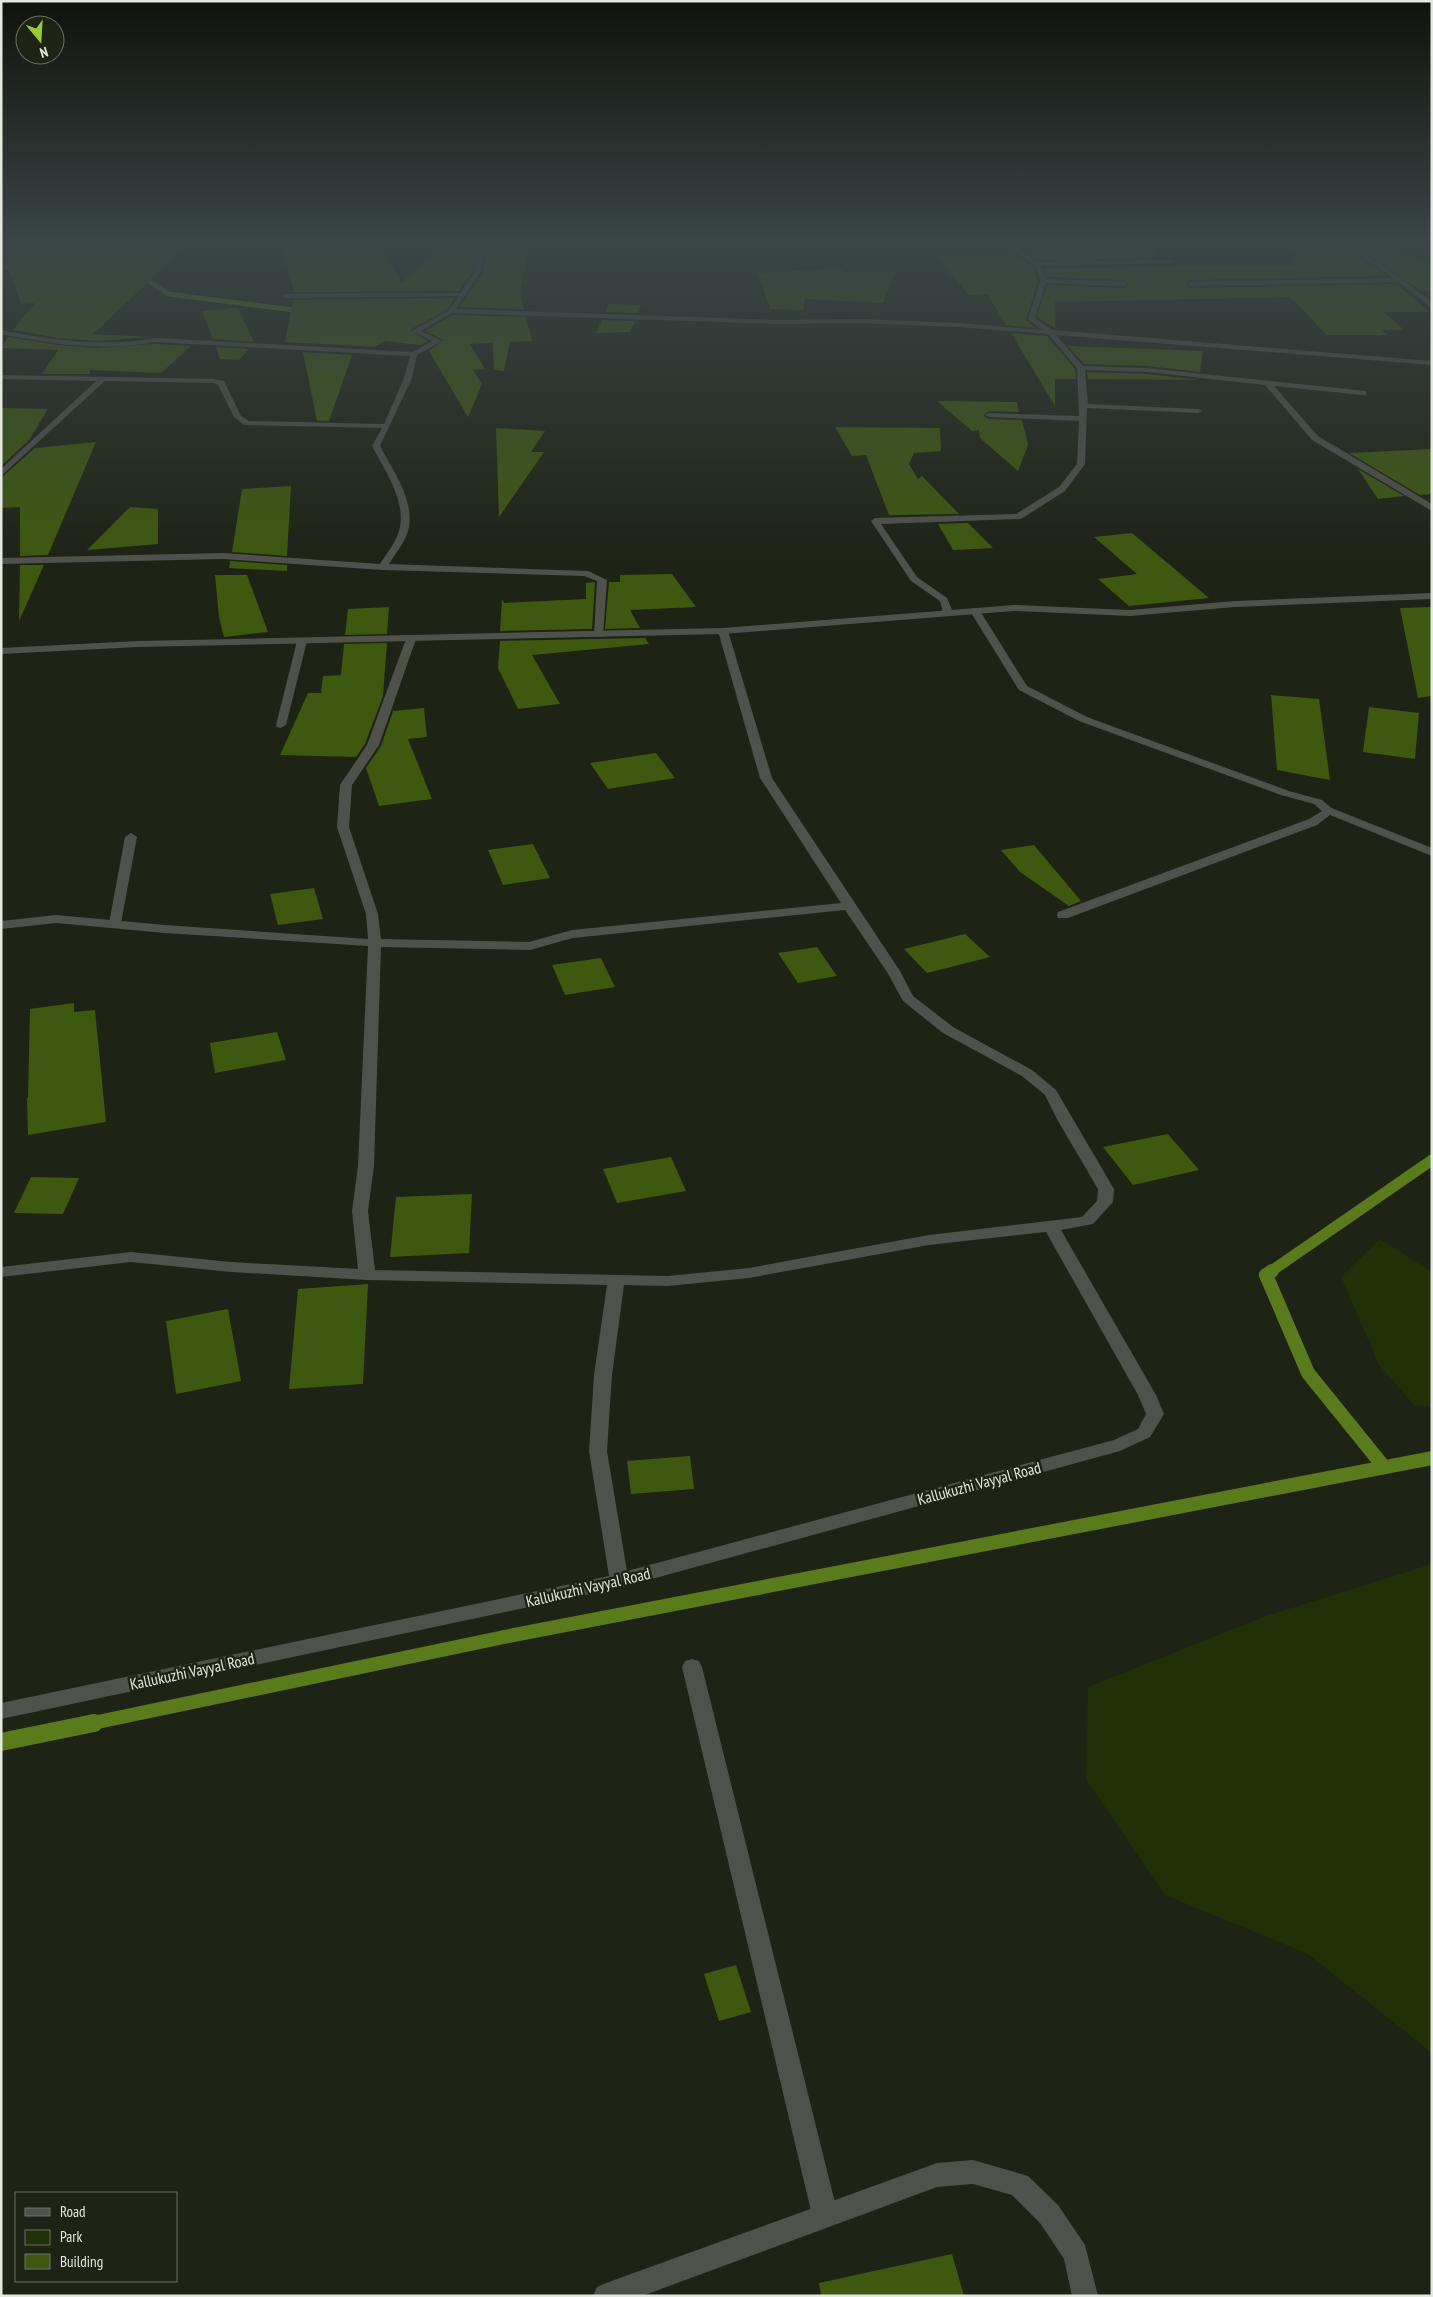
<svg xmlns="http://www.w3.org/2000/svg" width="1433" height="2297" viewBox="0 0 1433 2297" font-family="'PT Sans Narrow',sans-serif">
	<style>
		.green { fill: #223008 }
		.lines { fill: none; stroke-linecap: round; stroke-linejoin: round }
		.stream-far3 { stroke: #5a7b1c; stroke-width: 5 }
		.stream-far2 { stroke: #5a7b1c; stroke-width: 11 }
		.stream-far1 { stroke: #5a7b1c; stroke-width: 14 }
		.stream { stroke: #5a7b1c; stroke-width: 18 }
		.building { fill: #3f580f }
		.service { fill: #4f524b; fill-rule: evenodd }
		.minor { fill: #4f524b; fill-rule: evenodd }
		.tertiary { fill: #4f524b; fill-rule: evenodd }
		.labels { text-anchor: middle; stroke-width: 5; stroke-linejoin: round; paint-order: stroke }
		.near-street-label { font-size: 16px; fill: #e4e9df; stroke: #1d2315 }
	</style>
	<rect width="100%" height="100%" fill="#1d2315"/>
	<!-- green -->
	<path class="green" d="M 1380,1239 L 1432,1272 L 1432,1406 L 1415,1406 L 1379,1365 L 1341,1277 Z
		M 1432,1564 L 1432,2053 L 1308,1954 L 1165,1895 L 1086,1779 L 1088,1687 L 1266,1616 Z"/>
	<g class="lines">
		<!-- stream-far3 -->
		<path class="stream-far3" d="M 1,267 L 22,267
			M 135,277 L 146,279 L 168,294 L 294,310"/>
		<!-- stream-far2 -->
		<path class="stream-far2" d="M 1270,1272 L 1432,1160"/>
		<!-- stream-far1 -->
		<path class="stream-far1" d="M 1272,1271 L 1266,1275 L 1308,1373 L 1384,1467
			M 88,1724 L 504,1637 L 1432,1458"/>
		<!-- stream -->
		<path class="stream" d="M 1,1742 L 94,1723"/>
	</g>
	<!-- building -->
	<path class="building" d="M 115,241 L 192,241 L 93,334 L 150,337 L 98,341 L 59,338 L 13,330 L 35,303 L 21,304 L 3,252 L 115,244 Z
		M 495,241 L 531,241 L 520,292 L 524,309 L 459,307 L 482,274 L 484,262 L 490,247 L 493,248 Z
		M 1022,241 L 1155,241 L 1156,258 L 1038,260 L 1025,251 L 1037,251 Z
		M 1280,241 L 1336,241 L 1387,276 L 1190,280 L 1185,285 L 1190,288 L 1397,284 L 1429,312 L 1384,312 L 1404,330 L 1382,330 L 1387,335 L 1327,335 L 1290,297 L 1055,302 L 1055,328 L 1037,317 L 1047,285 L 1124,288 L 1129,285 L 1124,280 L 1047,277 L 1043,268 L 1299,265 L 1289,258 L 1299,258 Z
		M 1349,241 L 1380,241 L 1432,266 L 1432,290 L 1421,291 Z
		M 438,247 L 480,247 L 472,272 L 459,291 L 294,292 L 282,249 L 347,248 L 349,251 L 383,249 L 402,283 Z
		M 1012,252 L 1034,268 L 1038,281 L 1026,320 L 1036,328 L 1006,325 L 988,295 L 969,295 L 934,255 Z
		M 837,268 L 845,272 L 895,272 L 883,303 L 805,299 L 803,310 L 770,309 L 758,273 Z
		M 455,298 L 448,309 L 410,330 L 428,341 L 421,345 L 384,341 L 375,347 L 285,342 L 293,300 Z
		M 609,304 L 641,305 L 638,313 L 605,312 Z
		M 238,308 L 254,342 L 213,339 L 202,311 Z
		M 452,315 L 526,317 L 532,341 L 510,342 L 504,371 L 494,370 L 493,343 L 470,344 L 485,369 L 473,370 L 482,384 L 468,417 L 429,351 L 444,340 L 425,331 Z
		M 602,320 L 635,321 L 630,332 L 596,333 Z
		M 1011,333 L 1047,336 L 1075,369 L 1076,379 L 1055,379 L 1055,406 Z
		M 8,337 L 58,345 L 97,348 L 155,344 L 191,346 L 161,373 L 90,370 L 90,374 L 42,374 L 58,350 L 1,348 Z
		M 1068,346 L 1203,351 L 1200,372 L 1147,366 L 1084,364 Z
		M 216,347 L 249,349 L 239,360 L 220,359 Z
		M 303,352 L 352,355 L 329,421 L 317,421 Z
		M 1087,372 L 1147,374 L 1199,380 L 1088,379 Z
		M 937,401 L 1017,402 L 1019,412 L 989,411 L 983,416 L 989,419 L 1022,420 L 1028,445 L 1018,471 L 980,438 L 979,430 L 972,431 Z
		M 1,408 L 48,409 L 29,440 L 1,466 Z
		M 835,427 L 940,428 L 941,451 L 914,453 L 909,464 L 918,479 L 922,476 L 959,514 L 889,515 L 866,455 L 852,456 Z
		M 496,428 L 545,431 L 531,452 L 544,452 L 499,517 Z
		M 96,442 L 48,555 L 20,556 L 20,507 L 1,508 L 1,478 L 35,448 Z
		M 1432,449 L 1432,494 L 1420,495 L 1349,453 Z
		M 1358,469 L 1404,496 L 1378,499 Z
		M 291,486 L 287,556 L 232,552 L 242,489 Z
		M 130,507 L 158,509 L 158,544 L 87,550 Z
		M 968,523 L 993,548 L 953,550 L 938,524 Z
		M 1132,533 L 1209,598 L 1129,606 L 1098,579 L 1137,574 L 1094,537 Z
		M 230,561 L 287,565 L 287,571 L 229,568 Z
		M 20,565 L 44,565 L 19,621 Z
		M 672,574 L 696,607 L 630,610 L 640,628 L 605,629 L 609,582 L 620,582 L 620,575 Z
		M 215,575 L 247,575 L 268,632 L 224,637 L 219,617 Z
		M 595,582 L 592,629 L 500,631 L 502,599 L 504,603 L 586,599 L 586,583 Z
		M 389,607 L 387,634 L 345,635 L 348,609 Z
		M 1432,607 L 1432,696 L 1418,698 L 1400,608 Z
		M 645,638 L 649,644 L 532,655 L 560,704 L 518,709 L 498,668 L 500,641 Z
		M 387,643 L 383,696 L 365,744 L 356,757 L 280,755 L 308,693 L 321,693 L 323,676 L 341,675 L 344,644 Z
		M 1271,695 L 1319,699 L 1330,780 L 1277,770 Z
		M 1369,707 L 1419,713 L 1415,759 L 1363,752 Z
		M 424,708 L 427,737 L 408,739 L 432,799 L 379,806 L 366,768 L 381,746 L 393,711 Z
		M 656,753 L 675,778 L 608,789 L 590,763 Z
		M 533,844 L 550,878 L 503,885 L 488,850 Z
		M 1034,845 L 1081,901 L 1069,906 L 1020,872 L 1001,850 Z
		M 314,888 L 323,919 L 278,925 L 270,894 Z
		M 965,934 L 990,957 L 927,973 L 904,949 Z
		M 817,947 L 837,976 L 798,983 L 778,953 Z
		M 601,958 L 615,987 L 565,995 L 552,965 Z
		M 74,1003 L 74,1012 L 95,1010 L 106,1122 L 28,1135 L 27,1098 L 28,1098 L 30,1009 Z
		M 277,1032 L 286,1060 L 215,1073 L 210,1043 Z
		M 1168,1134 L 1199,1170 L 1133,1185 L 1103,1147 Z
		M 671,1157 L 686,1191 L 617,1203 L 603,1169 Z
		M 31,1177 L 79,1178 L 63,1214 L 14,1213 Z
		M 472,1194 L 469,1253 L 390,1257 L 396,1197 Z
		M 368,1284 L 363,1384 L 289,1389 L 298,1289 Z
		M 228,1309 L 241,1381 L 176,1394 L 166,1321 Z
		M 690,1456 L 694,1489 L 631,1494 L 627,1461 Z
		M 736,1965 L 751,2012 L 719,2021 L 704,1974 Z
		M 952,2254 L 964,2296 L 821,2296 L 819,2283 Z"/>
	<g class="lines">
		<!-- service -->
		<path class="service" d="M 1172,260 L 1174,263 L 1037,266 L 1034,264 L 1037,262 Z
			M 462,293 L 465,295 L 464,296 L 285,298 L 282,296 L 285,294 Z
			M 1329,807 L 1432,848 L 1432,856 L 1325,813 L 1323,811 Z
			M 131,833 L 137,837 L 121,923 L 115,927 L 109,923 L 125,837 Z
			M 692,1659 L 699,1661 L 702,1667 L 838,2215 L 834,2224 L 825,2228 L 816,2224 L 812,2215 L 682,1667 L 685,1661 Z"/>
		<!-- minor -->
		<path class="minor" d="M 240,241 L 264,243 L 491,241 L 482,261 L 480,273 L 456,309 L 780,320 L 859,319 L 959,323 L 1042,330 L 1028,319 L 1040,281 L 1036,267 L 1000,241 L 1007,241 L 1039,263 L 1046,279 L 1124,282 L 1127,284 L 1124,286 L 1046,283 L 1035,318 L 1052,330 L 1432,361 L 1432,365 L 1056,335 L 1083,366 L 1147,368 L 1366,391 L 1366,395 L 1363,395 L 1274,386 L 1318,436 L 1432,504 L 1432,511 L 1312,440 L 1265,385 L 1147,372 L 1085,370 L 1088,404 L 1198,409 L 1202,411 L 1198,413 L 1087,408 L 1085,464 L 1065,491 L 1021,519 L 881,524 L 917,577 L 947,598 L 953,612 L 948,615 L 943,612 L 940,601 L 911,581 L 871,521 L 875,518 L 1016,514 L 1059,487 L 1077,464 L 1079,421 L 989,417 L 985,415 L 989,413 L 1079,416 L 1077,368 L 1048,334 L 959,327 L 859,323 L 780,324 L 452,313 L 421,331 L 442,341 L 417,355 L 412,378 L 380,446 C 393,471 418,504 407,534 C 403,545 395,554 389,564 L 588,571 L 607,580 L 603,636 L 599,637 L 594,634 L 597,581 L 584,576 L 383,570 L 223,559 L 1,564 L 1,558 L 223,553 L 380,564 C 386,554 394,545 398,534 C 409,504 385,471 372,446 L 382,428 L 244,425 L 234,417 L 218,385 L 214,383 L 105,381 L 1,476 L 1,469 L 96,381 L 1,379 L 1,375 L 214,379 L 224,381 L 241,416 L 249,421 L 384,424 L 404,378 L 410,356 L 155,342 C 105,352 51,344 1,334 L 1,330 C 51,340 105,348 155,338 L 413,352 L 432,341 L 412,331 L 449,310 L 474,273 L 476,261 L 483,245 L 264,247 Z
			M 1338,241 L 1345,241 L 1402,279 L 1432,302 L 1432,308 L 1398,282 L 1190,286 L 1187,284 L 1190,282 L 1393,278 Z
			M 975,608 L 980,611 L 1027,686 L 1087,717 L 1289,791 L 1322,800 L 1335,811 L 1317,825 L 1068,918 L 1058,918 L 1057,915 L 1058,912 L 1309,819 L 1322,811 L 1314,804 L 1281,795 L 1079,721 L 1019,690 L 970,611 Z
			M 723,628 L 728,631 L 772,778 L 900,971 L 913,996 L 953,1027 L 1032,1070 L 1056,1090 L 1114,1189 L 1113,1202 L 1093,1224 L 1061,1230 L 1156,1395 L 1164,1414 L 1150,1437 L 1120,1451 L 619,1588 L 1,1719 L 1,1703 L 609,1576 L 589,1451 L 594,1375 L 607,1285 L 367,1280 L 231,1272 L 131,1262 L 1,1277 L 1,1267 L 131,1252 L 231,1262 L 358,1269 L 352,1211 L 358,1166 L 368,946 L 165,933 L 56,923 L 1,929 L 1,921 L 56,915 L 165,925 L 368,939 L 366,914 L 337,827 L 340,785 L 367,745 L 406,639 L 411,636 L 416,639 L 379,745 L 352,785 L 349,827 L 378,914 L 381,939 L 529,942 L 572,930 L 841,903 L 760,778 L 718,631 ZM 845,910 L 887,972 L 903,1001 L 943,1033 L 1022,1076 L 1045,1095 L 1058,1121 L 1098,1189 L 1097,1201 L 1082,1217 L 929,1235 L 749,1268 L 668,1276 L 375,1270 L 368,1211 L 374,1166 L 381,947 L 530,950 L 573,938 ZM 1046,1232 L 1138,1395 L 1146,1414 L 1138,1429 L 1114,1440 L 627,1571 L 607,1451 L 612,1375 L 624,1285 L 668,1286 L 749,1278 L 929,1245 Z
			M 302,638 L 307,641 L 286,725 L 281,728 L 277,727 L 276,725 L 297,641 Z
			M 973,2160 L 1028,2176 L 1058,2205 L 1085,2245 L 1098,2296 L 1072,2296 L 1064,2259 L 1040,2223 L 1012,2195 L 973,2184 L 937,2187 L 642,2296 L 593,2296 L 597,2287 L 606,2283 L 937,2163 Z"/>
		<!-- tertiary -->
		<path class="tertiary" d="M 1432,593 L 1432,599 L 1235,607 L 1130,616 L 1014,611 L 723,634 L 138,647 L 1,654 L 1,648 L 138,641 L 723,628 L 1014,605 L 1130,610 L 1235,601 Z"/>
	</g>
	<!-- sky -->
	<linearGradient id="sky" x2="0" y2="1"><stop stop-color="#10130c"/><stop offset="0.43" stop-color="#3a4546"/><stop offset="1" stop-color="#3a4546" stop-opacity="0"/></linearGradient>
	<rect width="1433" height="563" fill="url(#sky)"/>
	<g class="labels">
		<!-- near-street labels -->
		<g class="near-street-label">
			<text transform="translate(979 1483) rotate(-15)" y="6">Kallukuzhi Vayyal Road</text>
			<text transform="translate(588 1587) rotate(-13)" y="6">Kallukuzhi Vayyal Road</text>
			<text transform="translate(192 1671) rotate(-12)" y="6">Kallukuzhi Vayyal Road</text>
		</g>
	</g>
	<!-- border -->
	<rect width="1433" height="2297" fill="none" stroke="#e4e9df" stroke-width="5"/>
	<!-- legend -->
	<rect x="15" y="2192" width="162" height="90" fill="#1d2315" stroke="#6d7266"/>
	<rect x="25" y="2208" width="25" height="8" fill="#4f524b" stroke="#6d7266"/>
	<text x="60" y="2217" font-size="15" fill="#e4e9df">Road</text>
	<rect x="25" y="2230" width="25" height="15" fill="#223008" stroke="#6d7266"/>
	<text x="60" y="2242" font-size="15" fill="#e4e9df">Park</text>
	<rect x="25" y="2254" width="25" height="15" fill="#3f580f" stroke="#6d7266"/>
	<text x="60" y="2267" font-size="15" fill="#e4e9df">Building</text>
	<!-- north arrow -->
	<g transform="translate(40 40) rotate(162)"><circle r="24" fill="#1d2315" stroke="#6d7266"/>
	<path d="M0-4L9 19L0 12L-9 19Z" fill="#98cb37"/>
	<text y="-8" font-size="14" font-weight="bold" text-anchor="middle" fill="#e4e9df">N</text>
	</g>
</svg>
